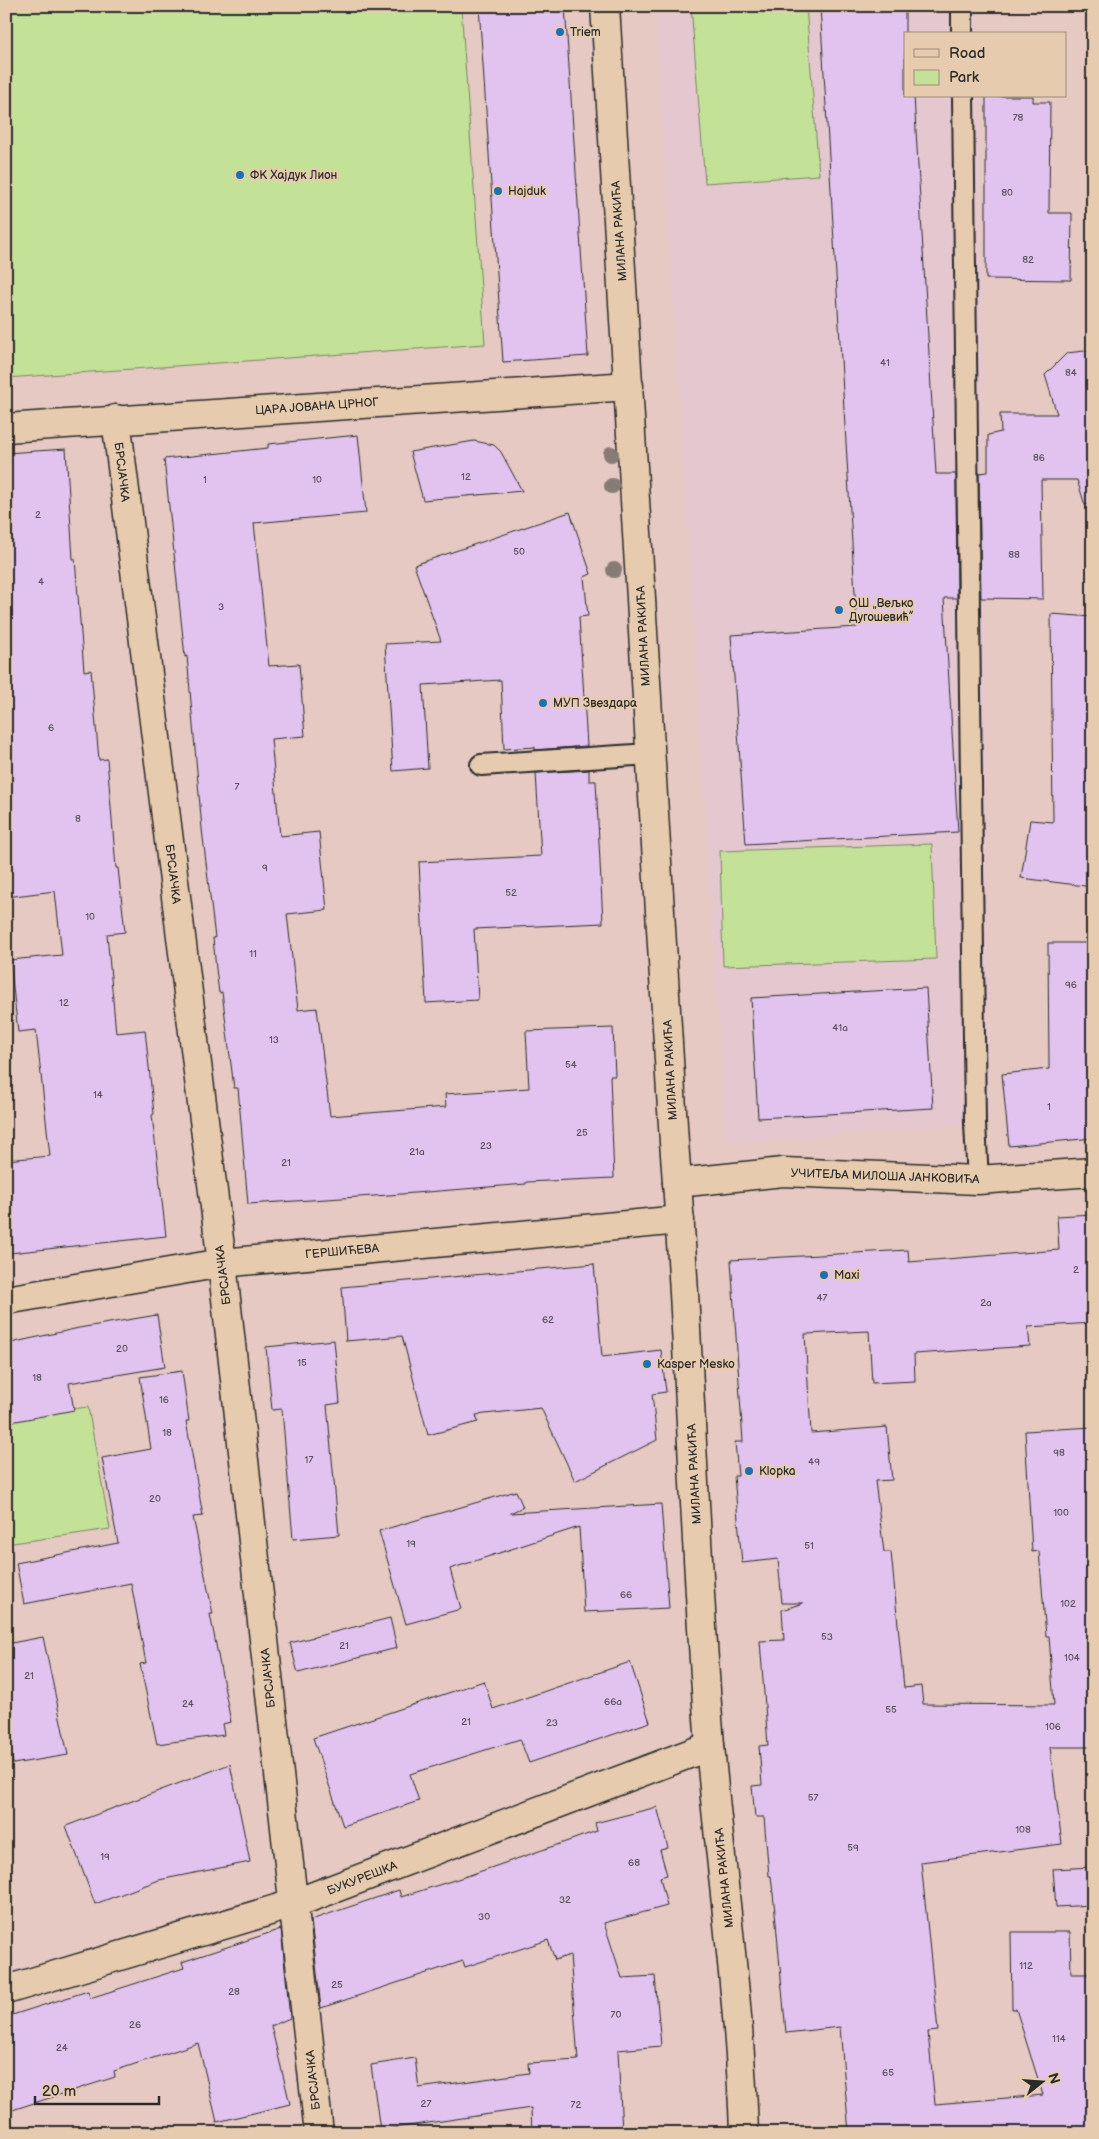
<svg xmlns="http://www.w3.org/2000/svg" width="1099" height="2139" viewBox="0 0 1099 2139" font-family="'Balsamiq Sans',sans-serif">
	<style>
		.built { fill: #e5c7d0 }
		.green { fill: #c4e198; stroke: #788662 }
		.building { fill: #e2c3f0; stroke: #2b2b2b }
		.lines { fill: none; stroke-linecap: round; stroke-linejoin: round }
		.lane-casing { stroke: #2b2b2b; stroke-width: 24 }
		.street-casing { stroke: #2b2b2b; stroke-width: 31 }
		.secondary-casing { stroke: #2b2b2b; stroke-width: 31 }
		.lane { stroke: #e7cbae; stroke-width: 20 }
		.street { stroke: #e7cbae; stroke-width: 28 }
		.secondary { stroke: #e7cbae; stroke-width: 28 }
		.tree { fill: #877c75 }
		.poi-dot { fill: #1f6fb2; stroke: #e7cbae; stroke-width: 2 }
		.labels { text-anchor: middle; stroke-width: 4; stroke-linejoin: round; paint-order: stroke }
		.number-label { font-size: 10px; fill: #59515c }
		.poi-label { font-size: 12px; fill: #2b2b2b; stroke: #e7cbae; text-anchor: start }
		.street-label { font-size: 12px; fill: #2b2b2b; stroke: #e7cbae }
	</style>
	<rect width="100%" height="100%" fill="#e6c9c2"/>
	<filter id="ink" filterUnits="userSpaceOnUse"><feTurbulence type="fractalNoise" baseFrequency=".02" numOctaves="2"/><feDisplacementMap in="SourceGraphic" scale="10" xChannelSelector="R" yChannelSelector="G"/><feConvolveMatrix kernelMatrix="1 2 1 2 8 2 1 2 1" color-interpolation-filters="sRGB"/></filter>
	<g filter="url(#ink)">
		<!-- built -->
		<path class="built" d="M 655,6 L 979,6 L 979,34 L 905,34 L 905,96 L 980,96 L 990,1123 L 726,1143 Z"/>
		<!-- green -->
		<path class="green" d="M 6,6 L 461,6 L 485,344 L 6,378 Z
			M 691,6 L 806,6 L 819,175 L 705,183 Z
			M 932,844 L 936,959 L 723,966 L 720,851 Z
			M 88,1407 L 110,1529 L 6,1544 L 6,1417 Z"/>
		<!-- building -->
		<path class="building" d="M 479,6 L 565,6 L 588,356 L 503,362 Z
			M 820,6 L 905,6 L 905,96 L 914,96 L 936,474 L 956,474 L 957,598 L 944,598 L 958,832 L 746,844 L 731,635 L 857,627 Z
			M 986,96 L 1033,96 L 1033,102 L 1050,102 L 1049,213 L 1072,213 L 1071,280 L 986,279 Z
			M 1093,350 L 1093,503 L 1085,505 L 1077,480 L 1041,480 L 1043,599 L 981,598 L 979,473 L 988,472 L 988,435 L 1001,432 L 1000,414 L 1057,414 L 1045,375 L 1067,353 Z
			M 358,435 L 366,513 L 254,523 L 269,666 L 299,664 L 305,736 L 271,739 L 280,836 L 319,832 L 327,910 L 287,914 L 298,1010 L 317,1008 L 330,1116 L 446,1107 L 445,1094 L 529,1088 L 526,1031 L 613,1028 L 615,1076 L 610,1076 L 614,1178 L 526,1182 L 526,1184 L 389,1195 L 248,1204 L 238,1088 L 234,1088 L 222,992 L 219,993 L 216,969 L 213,938 L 215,938 L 202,829 L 187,656 L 185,657 L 164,459 L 268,448 L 268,444 Z
			M 474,441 L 494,445 L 501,452 L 522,491 L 423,500 L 410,452 Z
			M 66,449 L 73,559 L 75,559 L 84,671 L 91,670 L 99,760 L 107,759 L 116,868 L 118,868 L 125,932 L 107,934 L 116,1033 L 145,1030 L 154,1114 L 152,1115 L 166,1236 L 10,1253 L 6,1225 L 6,1160 L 50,1156 L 36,1030 L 18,1032 L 10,960 L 62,955 L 55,891 L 6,897 L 6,453 Z
			M 570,512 L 591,574 L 584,577 L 588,616 L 579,617 L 587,746 L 535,750 L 535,747 L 504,749 L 501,680 L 423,685 L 428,768 L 393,771 L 385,644 L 441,641 L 414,565 Z
			M 1051,614 L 1093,617 L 1093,887 L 1021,878 L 1030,820 L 1053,822 Z
			M 589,770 L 589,781 L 596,781 L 603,923 L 474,929 L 478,1000 L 426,1003 L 419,862 L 541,856 L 536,773 Z
			M 1048,943 L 1093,943 L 1093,1138 L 1009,1146 L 1002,1074 L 1049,1069 Z
			M 926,988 L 933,1108 L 758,1118 L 751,998 Z
			M 1093,1214 L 1093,1323 L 1028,1327 L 1030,1346 L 914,1354 L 915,1381 L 872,1383 L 869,1331 L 805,1334 L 811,1433 L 887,1427 L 892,1480 L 875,1481 L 884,1552 L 891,1552 L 904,1688 L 921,1686 L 923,1704 L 1054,1705 L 1049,1636 L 1046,1636 L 1039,1551 L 1032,1552 L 1025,1431 L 1093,1427 L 1093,1747 L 1050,1747 L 1062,1844 L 921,1862 L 938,2031 L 928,2032 L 935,2104 L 1043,2095 L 1016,2009 L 1012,2009 L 1011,1932 L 1070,1932 L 1071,1974 L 1093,1974 L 1093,2133 L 849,2133 L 840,2027 L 786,2033 L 775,1912 L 771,1876 L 769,1876 L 764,1817 L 755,1817 L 752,1786 L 762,1785 L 759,1746 L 768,1745 L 760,1641 L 784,1640 L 782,1610 L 803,1603 L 782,1603 L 778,1559 L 742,1563 L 734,1476 L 738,1476 L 735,1442 L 743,1442 L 731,1260 L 908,1250 L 909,1262 L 1059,1250 L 1057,1216 Z
			M 594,1264 L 602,1357 L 661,1350 L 666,1392 L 652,1394 L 657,1440 L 575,1481 L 541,1408 L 476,1415 L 478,1422 L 428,1435 L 402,1336 L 346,1341 L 342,1287 Z
			M 157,1315 L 165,1367 L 69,1383 L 74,1410 L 6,1423 L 6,1344 L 79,1328 Z
			M 334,1340 L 340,1403 L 327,1405 L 339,1535 L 293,1539 L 282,1409 L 272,1410 L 266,1347 Z
			M 182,1371 L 189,1421 L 186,1421 L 203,1516 L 193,1517 L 213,1614 L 210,1614 L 231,1722 L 222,1724 L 224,1735 L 157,1744 L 140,1664 L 146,1663 L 131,1583 L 24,1604 L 16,1563 L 118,1543 L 102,1458 L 151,1449 L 140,1377 Z
			M 516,1491 L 523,1507 L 510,1513 L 661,1504 L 669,1608 L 584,1612 L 579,1527 L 450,1569 L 461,1609 L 406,1624 L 379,1531 Z
			M 390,1618 L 397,1648 L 298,1673 L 290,1643 Z
			M 43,1637 L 68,1755 L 13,1764 L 6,1723 L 6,1644 Z
			M 630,1662 L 650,1722 L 529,1763 L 520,1739 L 410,1774 L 419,1801 L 343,1826 L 313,1738 L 484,1681 L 493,1709 Z
			M 230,1764 L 250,1862 L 159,1880 L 95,1904 L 66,1826 Z
			M 657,1807 L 668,1848 L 660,1850 L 667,1875 L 660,1877 L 667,1906 L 604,1923 L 622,1978 L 655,1976 L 661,2046 L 618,2050 L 622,2133 L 532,2133 L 531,2108 L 380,2130 L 371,2065 L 415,2058 L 419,2088 L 529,2073 L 528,2063 L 578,2060 L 570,1955 L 555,1960 L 548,1940 L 465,1967 L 463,1961 L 321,2008 L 311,1920 L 399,1890 L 401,1897 L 470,1875 L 597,1831 L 595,1823 Z
			M 1093,1867 L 1093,1905 L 1056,1907 L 1053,1869 Z
			M 281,1929 L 290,2018 L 271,2026 L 290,2104 L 217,2122 L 198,2043 L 114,2071 L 115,2077 L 6,2112 L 6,2017 L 88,1991 L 90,1998 L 184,1968 L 182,1962 Z"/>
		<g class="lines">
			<defs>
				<path id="lane" d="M 962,6 L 962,34
					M 963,96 L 975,1124 L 978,1180
					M 481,765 L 650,754"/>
				<path id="street" d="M 116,419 L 222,1263 L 319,2133
					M 6,428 L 629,386
					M 677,1183 L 783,1172 L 978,1180 L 1093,1172
					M 6,1300 L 222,1263 L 680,1220
					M 6,1990 L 293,1904 L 710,1746"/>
				<path id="secondary" d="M 605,6 L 674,1142 C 690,1343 694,1544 710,1745 C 721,1874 740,2003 744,2133"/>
			</defs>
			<!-- lane casing -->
			<use href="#lane" class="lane-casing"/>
			<!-- street casing -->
			<use href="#street" class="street-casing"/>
			<!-- secondary casing -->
			<use href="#secondary" class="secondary-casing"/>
			<!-- lane -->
			<use href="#lane" class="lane"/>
			<!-- street -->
			<use href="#street" class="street"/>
			<!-- secondary -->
			<use href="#secondary" class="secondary"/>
		</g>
		<!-- trees -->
		<g class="tree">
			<circle cx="611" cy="454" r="8"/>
			<circle cx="612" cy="486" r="8"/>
			<circle cx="614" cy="570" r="8"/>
		</g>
	</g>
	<!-- markers -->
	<g class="poi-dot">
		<circle cx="560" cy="32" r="5"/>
		<circle cx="240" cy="175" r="5"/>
		<circle cx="498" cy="191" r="5"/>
		<circle cx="839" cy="610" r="5"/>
		<circle cx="543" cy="703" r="5"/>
		<circle cx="824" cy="1275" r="5"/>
		<circle cx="647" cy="1364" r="5"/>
		<circle cx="749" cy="1471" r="5"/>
	</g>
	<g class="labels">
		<!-- number labels -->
		<g class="number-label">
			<text x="1018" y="121">78</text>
			<text x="1007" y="196">80</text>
			<text x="1028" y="263">82</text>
			<text x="885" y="366">41</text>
			<text x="1071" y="376">84</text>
			<text x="1039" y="461">86</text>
			<text x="466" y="480">12</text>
			<text x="205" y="483">1</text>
			<text x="317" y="483">10</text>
			<text x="38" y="518">2</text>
			<text x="519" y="555">50</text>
			<text x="1014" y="558">88</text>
			<text x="41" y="585">4</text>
			<text x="221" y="610">3</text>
			<text x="51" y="731">6</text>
			<text x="237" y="790">7</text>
			<text x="78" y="822">8</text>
			<text x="265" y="871">9</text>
			<text x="511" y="896">52</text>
			<text x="90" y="920">10</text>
			<text x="253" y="957">11</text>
			<text x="1071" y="988">96</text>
			<text x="64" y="1006">12</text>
			<text x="840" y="1031">41a</text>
			<text x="274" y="1043">13</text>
			<text x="571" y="1068">54</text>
			<text x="98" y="1098">14</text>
			<text x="1049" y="1110">1</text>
			<text x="582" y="1136">25</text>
			<text x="486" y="1149">23</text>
			<text x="417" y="1155">21a</text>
			<text x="286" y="1166">21</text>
			<text x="1076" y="1273">2</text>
			<text x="822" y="1301">47</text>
			<text x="986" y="1306">2a</text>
			<text x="548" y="1323">62</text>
			<text x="122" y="1352">20</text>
			<text x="302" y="1366">15</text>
			<text x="37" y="1381">18</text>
			<text x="164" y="1403">16</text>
			<text x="167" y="1436">18</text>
			<text x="1059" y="1456">98</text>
			<text x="309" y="1463">17</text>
			<text x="814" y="1465">49</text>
			<text x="155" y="1502">20</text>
			<text x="1061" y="1516">100</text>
			<text x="411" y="1547">19</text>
			<text x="809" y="1549">51</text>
			<text x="626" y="1598">66</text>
			<text x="1068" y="1607">102</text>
			<text x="827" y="1640">53</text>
			<text x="344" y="1649">21</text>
			<text x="1072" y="1661">104</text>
			<text x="29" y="1679">21</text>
			<text x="613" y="1705">66a</text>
			<text x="188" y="1707">24</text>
			<text x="891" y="1713">55</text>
			<text x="466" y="1725">21</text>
			<text x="552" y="1726">23</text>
			<text x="1053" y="1730">106</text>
			<text x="813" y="1801">57</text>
			<text x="1023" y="1833">108</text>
			<text x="853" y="1851">59</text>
			<text x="105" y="1860">19</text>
			<text x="634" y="1866">68</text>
			<text x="565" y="1903">32</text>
			<text x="484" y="1920">30</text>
			<text x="1026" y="1969">112</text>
			<text x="337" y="1988">25</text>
			<text x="234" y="1995">28</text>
			<text x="616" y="2018">70</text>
			<text x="135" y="2028">26</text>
			<text x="1059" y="2042">114</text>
			<text x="62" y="2051">24</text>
			<text x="888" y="2076">65</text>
			<text x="426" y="2107">27</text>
			<text x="576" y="2108">72</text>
		</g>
		<!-- poi labels -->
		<g class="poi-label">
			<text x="570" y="36">Triem</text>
			<text x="250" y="179">ФК Хајдук Лион</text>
			<text x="508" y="195">Hajduk</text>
			<text x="849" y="607">ОШ „Вељко<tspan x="849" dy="14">Дугошевић”</tspan></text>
			<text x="553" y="707">МУП Звездара</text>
			<text x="834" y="1279">Maxi</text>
			<text x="657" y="1368">Kasper Mesko</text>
			<text x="759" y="1475">Klopka</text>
		</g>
		<!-- street labels -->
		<g class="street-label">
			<text transform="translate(619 231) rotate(-94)" y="4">МИЛАНА РАКИЋА</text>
			<text transform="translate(317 406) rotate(-4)" y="4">ЦАРА ЈОВАНА ЦРНОГ</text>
			<text transform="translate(122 472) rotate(83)" y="4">БРСЈАЧКА</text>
			<text transform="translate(643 636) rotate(-93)" y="4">МИЛАНА РАКИЋА</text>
			<text transform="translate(173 874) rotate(83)" y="4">БРСЈАЧКА</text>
			<text transform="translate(670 1070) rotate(-93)" y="4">МИЛАНА РАКИЋА</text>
			<text transform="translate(885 1176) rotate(2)" y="4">УЧИТЕЉА МИЛОША ЈАНКОВИЋА</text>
			<text transform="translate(342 1251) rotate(-5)" y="4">ГЕРШИЋЕВА</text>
			<text transform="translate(223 1275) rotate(-97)" y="4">БРСЈАЧКА</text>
			<text transform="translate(694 1474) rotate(-93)" y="4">МИЛАНА РАКИЋА</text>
			<text transform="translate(268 1678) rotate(-96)" y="4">БРСЈАЧКА</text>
			<text transform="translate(362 1878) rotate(-21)" y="4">БУКУРЕШКА</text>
			<text transform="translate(724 1878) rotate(-96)" y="4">МИЛАНА РАКИЋА</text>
			<text transform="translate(313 2080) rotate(-96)" y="4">БРСЈАЧКА</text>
		</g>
	</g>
	<!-- margin -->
	<rect width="1099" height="2139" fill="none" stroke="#e7cbae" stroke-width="25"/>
	<rect x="12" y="12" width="1074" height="2114" fill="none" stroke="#2b2b2b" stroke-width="2" filter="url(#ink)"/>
	<!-- legend -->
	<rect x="904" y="32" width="162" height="65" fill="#e7cbae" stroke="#9c8b7a"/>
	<rect x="914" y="49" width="25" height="8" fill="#e7cbae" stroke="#9c8b7a"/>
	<text x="949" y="58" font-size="15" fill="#2b2b2b">Road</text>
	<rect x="914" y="70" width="25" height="15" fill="#c4e198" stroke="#9c8b7a"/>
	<text x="949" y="82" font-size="15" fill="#2b2b2b">Park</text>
	<!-- north arrow -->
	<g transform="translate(1042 2082) rotate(73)" stroke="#e7cbae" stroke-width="4" paint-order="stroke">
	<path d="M0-4L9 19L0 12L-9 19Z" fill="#2b2b2b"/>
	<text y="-8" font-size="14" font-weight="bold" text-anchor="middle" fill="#2b2b2b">N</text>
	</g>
	<!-- scale -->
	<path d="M35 2096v8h124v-8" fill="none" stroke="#2b2b2b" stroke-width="2.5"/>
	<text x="42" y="2096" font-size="15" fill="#2b2b2b" stroke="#e7cbae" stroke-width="4" paint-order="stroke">20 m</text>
</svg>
